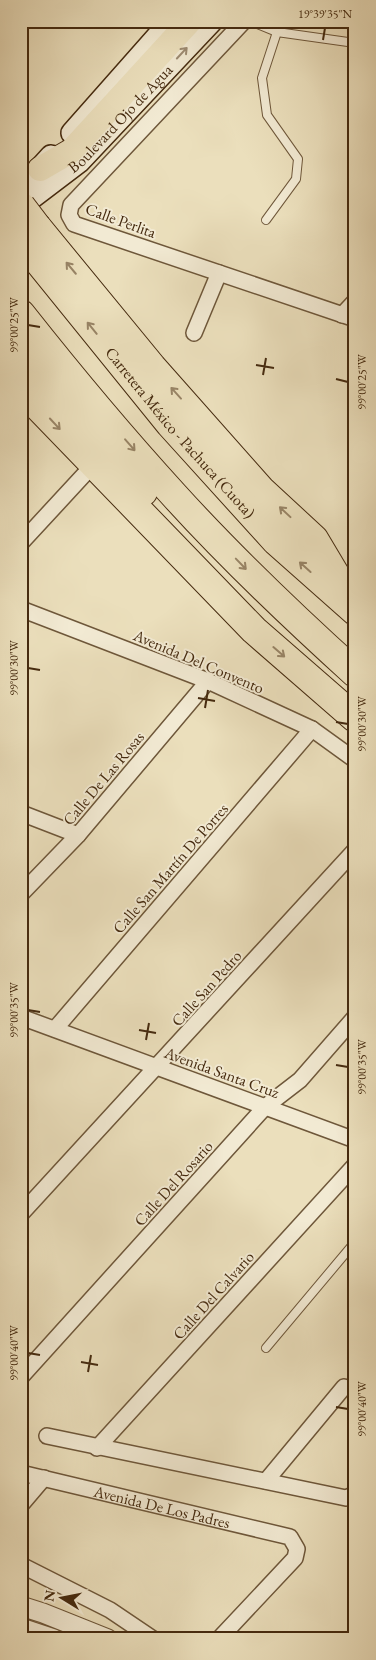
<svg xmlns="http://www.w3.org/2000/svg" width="376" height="1660" viewBox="0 0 376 1660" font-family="'EB Garamond',serif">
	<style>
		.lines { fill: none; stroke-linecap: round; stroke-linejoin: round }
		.service-casing { stroke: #6e573a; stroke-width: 10 }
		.minor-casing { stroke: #6e573a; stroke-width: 18 }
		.tertiary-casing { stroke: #6e573a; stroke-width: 21 }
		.secondary-casing { stroke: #452a0f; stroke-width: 24 }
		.primary-casing { stroke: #452a0f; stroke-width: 26 }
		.motorway-casing { stroke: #452a0f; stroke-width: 30 }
		.service { stroke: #f2ead3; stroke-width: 8 }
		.minor { stroke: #f2ead3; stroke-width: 15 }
		.tertiary { stroke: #f2ead3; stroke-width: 19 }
		.secondary { stroke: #f2ead3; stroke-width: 21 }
		.primary { stroke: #ebdfbc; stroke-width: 24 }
		.motorway { stroke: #ebdfbc; stroke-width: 28 }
		.motorway-bridge-casing { stroke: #452a0f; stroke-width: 30; stroke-linecap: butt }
		.motorway-bridge { stroke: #ebdfbc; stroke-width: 28 }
		.oneway { stroke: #9c8a71 }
		.oneway2 { stroke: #988466 }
		.ticks { fill: none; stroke: #452a0f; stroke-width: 2 }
		.labels { text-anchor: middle; stroke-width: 4; stroke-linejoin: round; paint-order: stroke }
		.street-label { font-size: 16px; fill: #452a0f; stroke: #f2ead3 }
		.neatline { fill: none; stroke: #452a0f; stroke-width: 2 }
		.ticks-label { font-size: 12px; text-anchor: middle; fill: #452a0f }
	</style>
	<rect width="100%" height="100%" fill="#ebdfbc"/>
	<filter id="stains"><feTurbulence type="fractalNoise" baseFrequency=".004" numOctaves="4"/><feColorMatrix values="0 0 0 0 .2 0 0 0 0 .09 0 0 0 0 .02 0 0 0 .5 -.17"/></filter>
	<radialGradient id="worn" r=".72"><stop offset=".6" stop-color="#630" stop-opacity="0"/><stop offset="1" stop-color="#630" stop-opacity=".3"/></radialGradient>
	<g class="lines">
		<defs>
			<path id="service" d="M 250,21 L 277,32 L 355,43
				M 266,220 L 296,179 L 298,159 L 267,115 L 262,78 L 277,32
				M 266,1348 L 355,1242"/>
			<g id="minor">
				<path d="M 244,21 L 71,205 L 69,215 L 74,224 L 355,319"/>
				<path d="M 342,315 L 355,301"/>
				<path d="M 194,333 L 219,273"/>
				<path d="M 21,543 L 93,465"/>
				<path d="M 21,609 L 208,681 L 312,729 L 355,760"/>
				<path d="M 21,813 L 78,835"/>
				<path d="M 21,894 L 78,835 L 208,681"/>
				<path d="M 21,1017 L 355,1140"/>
				<path d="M 55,1029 L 312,729"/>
				<path d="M 21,1214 L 355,850"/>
				<path d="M 21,1377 L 265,1107 L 300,1080 L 355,1017"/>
				<path d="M 47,1436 L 346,1498 L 355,1494"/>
				<path d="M 97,1448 L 355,1165"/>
				<path id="s1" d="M 21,1473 L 290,1537 L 297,1549 L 295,1558 L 219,1639"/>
				<path d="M 266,1481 L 344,1387"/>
				<path d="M 21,1505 L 44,1478"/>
				<path d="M 21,1565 L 110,1610 L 153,1639"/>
			</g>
			<path id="tertiary" d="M 21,1606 L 43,1613 L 108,1639
				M 21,1628 L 54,1639"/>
			<g id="secondary">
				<path d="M 72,133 L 171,21"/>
				<path d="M 21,189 L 51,156"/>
				<path id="s2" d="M 21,208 L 29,200 L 79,162 L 212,21"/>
			</g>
			<path id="primary" d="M 40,169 L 71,151 L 190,21"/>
			<g id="motorway">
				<path d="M 37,227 L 152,367 L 261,490 L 314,539 L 345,591"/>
				<path id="s3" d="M 21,240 L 170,424 L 276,541 L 355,611"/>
				<path d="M 21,314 C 70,376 120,436 173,494 C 230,557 292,616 355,673"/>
				<path d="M 21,352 L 143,492"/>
				<path d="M 21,389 L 254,630 L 355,718"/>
			</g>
		</defs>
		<!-- service casing -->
		<use href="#service" class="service-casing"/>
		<!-- minor casing -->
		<use href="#minor" class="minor-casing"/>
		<!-- tertiary casing -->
		<use href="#tertiary" class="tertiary-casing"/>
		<!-- secondary casing -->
		<use href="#secondary" class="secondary-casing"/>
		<!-- primary casing -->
		<use href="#primary" class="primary-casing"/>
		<!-- motorway casing -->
		<use href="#motorway" class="motorway-casing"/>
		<!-- service -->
		<use href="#service" class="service"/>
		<!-- minor -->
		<use href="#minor" class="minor"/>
		<!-- tertiary -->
		<use href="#tertiary" class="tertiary"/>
		<!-- secondary -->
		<use href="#secondary" class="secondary"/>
		<!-- primary -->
		<use href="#primary" class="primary"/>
		<!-- motorway -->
		<use href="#motorway" class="motorway"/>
		<defs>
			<path id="motorway-bridge" d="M 21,206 L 37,227"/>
		</defs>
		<!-- motorway-bridge casing -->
		<use href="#motorway-bridge" class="motorway-bridge-casing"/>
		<!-- motorway-bridge -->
		<use href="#motorway-bridge" class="motorway-bridge"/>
	</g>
	<!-- one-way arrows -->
	<defs><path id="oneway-shaft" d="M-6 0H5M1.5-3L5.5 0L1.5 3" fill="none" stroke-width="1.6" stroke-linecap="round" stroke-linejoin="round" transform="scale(1.25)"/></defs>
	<use class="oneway" href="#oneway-shaft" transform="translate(182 53) rotate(-47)"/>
	<g class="oneway2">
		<use href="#oneway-shaft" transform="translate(71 268) rotate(-130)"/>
		<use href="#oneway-shaft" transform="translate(92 328) rotate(-129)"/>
		<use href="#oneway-shaft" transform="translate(176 393) rotate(-132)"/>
		<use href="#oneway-shaft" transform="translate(55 424) rotate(47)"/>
		<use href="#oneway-shaft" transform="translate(130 445) rotate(49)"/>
		<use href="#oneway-shaft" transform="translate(285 512) rotate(-137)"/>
		<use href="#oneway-shaft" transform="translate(241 564) rotate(46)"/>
		<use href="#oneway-shaft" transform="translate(305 567) rotate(-138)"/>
		<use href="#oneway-shaft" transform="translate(279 652) rotate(41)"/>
	</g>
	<!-- ticks -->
	<path class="ticks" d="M 323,40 L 325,28M 28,325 L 40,327M 256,365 L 274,368M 263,375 L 266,358M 336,379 L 348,382M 28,668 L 40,670M 198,698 L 215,701M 205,708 L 208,690M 336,722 L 348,724M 28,1010 L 40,1012M 139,1030 L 156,1033M 146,1040 L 149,1023M 336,1065 L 348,1067M 28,1353 L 40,1355M 81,1362 L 98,1365M 88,1372 L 91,1355M 336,1407 L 348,1409"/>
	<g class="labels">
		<!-- street labels -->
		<g class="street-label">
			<text dy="6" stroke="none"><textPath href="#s2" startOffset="134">Boulevard Ojo de Agua</textPath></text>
			<text transform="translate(121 220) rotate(20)" y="6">Calle Perlita</text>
			<text dy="6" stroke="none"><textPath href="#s3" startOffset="250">Carretera México - Pachuca (Cuota)</textPath></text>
			<text transform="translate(199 661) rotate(23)" y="6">Avenida Del Convento</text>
			<text transform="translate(103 778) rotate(-50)" y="6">Calle De Las Rosas</text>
			<text transform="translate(170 868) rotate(-49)" y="6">Calle San Martín De Porres</text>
			<text transform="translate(206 988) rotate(-48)" y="6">Calle San Pedro</text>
			<text transform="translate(222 1072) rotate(20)" y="6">Avenida Santa Cruz</text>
			<text transform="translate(173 1183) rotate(-48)" y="6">Calle Del Rosario</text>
			<text transform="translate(213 1295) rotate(-48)" y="6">Calle Del Calvario</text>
			<text dy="6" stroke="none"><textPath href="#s1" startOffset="145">Avenida De Los Padres</textPath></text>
		</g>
	</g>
	<!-- margin -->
	<rect width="376" height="1660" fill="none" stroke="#ebdfbc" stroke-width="55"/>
	<!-- north arrow -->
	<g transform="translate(62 1598) rotate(280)" stroke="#f2ead3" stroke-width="4" paint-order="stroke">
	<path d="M0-4L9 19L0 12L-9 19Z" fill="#452a0f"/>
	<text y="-8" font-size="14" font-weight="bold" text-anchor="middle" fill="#452a0f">N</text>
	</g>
	<rect x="28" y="28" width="320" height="1604" class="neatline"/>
	<g class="ticks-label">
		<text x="325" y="18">19°39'35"N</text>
		<text transform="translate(14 325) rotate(-90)" y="4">99°00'25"W</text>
		<text transform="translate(362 382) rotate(-90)" y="4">99°00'25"W</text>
		<text transform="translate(14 668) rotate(-90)" y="4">99°00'30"W</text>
		<text transform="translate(362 724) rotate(-90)" y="4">99°00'30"W</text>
		<text transform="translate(14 1010) rotate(-90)" y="4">99°00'35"W</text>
		<text transform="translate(362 1067) rotate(-90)" y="4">99°00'35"W</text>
		<text transform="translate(14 1353) rotate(-90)" y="4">99°00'40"W</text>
		<text transform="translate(362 1409) rotate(-90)" y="4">99°00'40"W</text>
	</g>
	<rect width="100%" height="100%" filter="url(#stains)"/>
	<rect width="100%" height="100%" fill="url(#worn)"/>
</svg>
